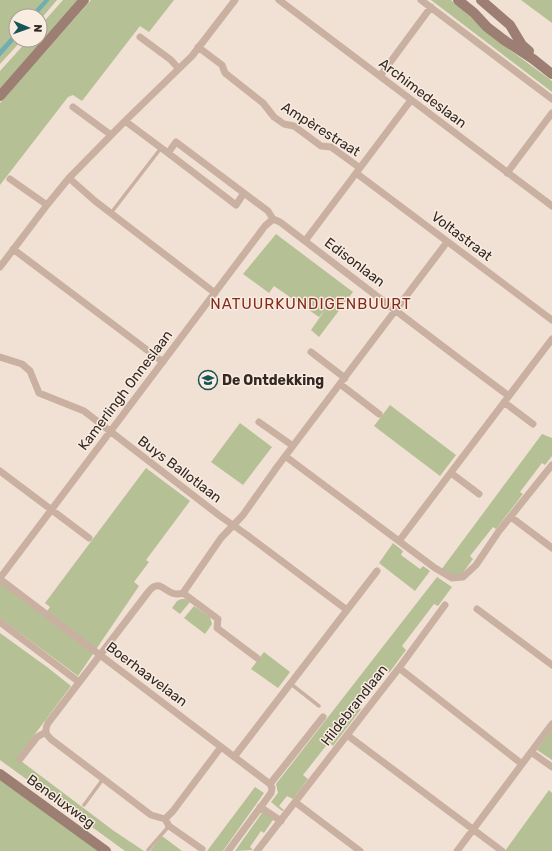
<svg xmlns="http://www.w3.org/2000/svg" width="552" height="851" viewBox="0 0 552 851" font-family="Rubik,sans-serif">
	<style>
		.green { fill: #b5c095 }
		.water { fill: #74aeac }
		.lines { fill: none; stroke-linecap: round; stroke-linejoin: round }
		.lane { stroke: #c9b0a1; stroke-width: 3.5 }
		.street { stroke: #c9b0a1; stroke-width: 7 }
		.secondary { stroke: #9c7e73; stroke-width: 10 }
		.labels { text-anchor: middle; stroke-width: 3; stroke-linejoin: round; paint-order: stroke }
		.street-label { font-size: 14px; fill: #332824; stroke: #f9ece1 }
		.poi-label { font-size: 14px; font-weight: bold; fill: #332824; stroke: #f9ece1; text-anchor: start }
		.neighbourhood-label { font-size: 15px; letter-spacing: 1px; fill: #842b1b; stroke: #f9ece1 }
	</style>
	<rect width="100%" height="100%" fill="#f1e1d5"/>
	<!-- green -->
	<path class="green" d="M 0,0 L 44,0 L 29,16 L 16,16 L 16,31 L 0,49 Z
		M 50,0 L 57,0 L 40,20 L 40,16 L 36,16 Z
		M 63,0 L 78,0 L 0,89 L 0,71 L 28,40 L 40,40 L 40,26 Z
		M 91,0 L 174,0 L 149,32 L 140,26 L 82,101 L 73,95 L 68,97 L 0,185 L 0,103 Z
		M 431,0 L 451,0 L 499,42 L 552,81 L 552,92 Z
		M 521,0 L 552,0 L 552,23 Z
		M 16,39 L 16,40 L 22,40 L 0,64 L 0,57 Z
		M 276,234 L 353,292 L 319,337 L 311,330 L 325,310 L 319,317 L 274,286 L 269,293 L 243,274 Z
		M 390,405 L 456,455 L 440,476 L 374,426 Z
		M 240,423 L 272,447 L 243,485 L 211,462 Z
		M 542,434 L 552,438 L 552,456 L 545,465 L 542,463 L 520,492 L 523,494 L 496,529 L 493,527 L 470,556 L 473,559 L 459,578 L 441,570 Z
		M 146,468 L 190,501 L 146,560 L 149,562 L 134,582 L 139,586 L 78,676 L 0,618 L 0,578 L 47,611 L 50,607 L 45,603 Z
		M 393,543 L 403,551 L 401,555 L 420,569 L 423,566 L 430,571 L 415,591 L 379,563 Z
		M 437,577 L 452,587 L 438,606 L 434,604 L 402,646 L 406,650 L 389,673 L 384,669 L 356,705 L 361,709 L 333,746 L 329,742 L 303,775 L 308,779 L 293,799 L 287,796 L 279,806 L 284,810 L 282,811 L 271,802 L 278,793 L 276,784 Z
		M 181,599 L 185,599 L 190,602 L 180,614 L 172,608 L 177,601 Z
		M 194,606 L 210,617 L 212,624 L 205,634 L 184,618 Z
		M 0,633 L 47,667 L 71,686 L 17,758 L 114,831 L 144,851 L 125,851 L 0,760 Z
		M 264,652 L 290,672 L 278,688 L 251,669 Z
		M 552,729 L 552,760 L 537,750 Z
		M 0,779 L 98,851 L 0,851 Z
		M 255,787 L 264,793 L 223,851 L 207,851 Z
		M 549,790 L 552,793 L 552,851 L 505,851 Z
		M 264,810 L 275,817 L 264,833 L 261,831 L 250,847 L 253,850 L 235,851 Z
		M 162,836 L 182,851 L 150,851 Z"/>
	<!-- water -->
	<path class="water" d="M 44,0 L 50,0 L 36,16 L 29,16 Z
		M 16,31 L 16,39 L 0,57 L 0,49 Z"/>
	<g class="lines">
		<!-- lane -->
		<path class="lane" d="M 111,213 L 161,148
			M 291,684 L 319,706
			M 84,805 L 103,779
			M 148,850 L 169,826"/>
		<!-- street -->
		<path class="street" d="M 279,0 L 552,206
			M 421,0 L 552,99
			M 140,37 L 171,60 L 178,68
			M 198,47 L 222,65 L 225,73 L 263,103 L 274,117 L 284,124 L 294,126 L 321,146 L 331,147 L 360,168
			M 380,76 L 431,7
			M 73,107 L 111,135
			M 125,121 L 168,153 L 176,142 L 268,211 L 273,219 L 280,222 C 356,280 432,339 509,396
			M 168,153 L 236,205 L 244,193
			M 356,173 L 552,320
			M 507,173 L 552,113
			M 69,178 L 95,201 L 215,293
			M 10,179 L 47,205
			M 305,241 L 411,100
			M 13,249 L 163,362
			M 0,267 L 47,205 L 69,178 L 125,121 L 192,56 L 235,0
			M 311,352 L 345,378
			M 0,357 L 22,364 L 30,371 L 39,393 L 84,411 L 220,516 L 247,535 L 347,610
			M 340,384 L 379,414
			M 504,402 L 533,424
			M 259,422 L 293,446
			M 285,456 L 435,568 L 452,578 L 463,577 L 476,565 L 499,531 L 552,465
			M 0,471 L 89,538
			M 451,473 L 479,494
			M 511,517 L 552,548
			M 399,541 L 552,339
			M 0,578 L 265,226 L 273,219
			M 0,579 L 270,784 L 272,788 L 271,793 L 228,851
			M 183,593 L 221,538 L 243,515 L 277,467 L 447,242
			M 477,609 L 552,665
			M 0,622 L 79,682
			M 399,668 L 522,764
			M 347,735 L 502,851
			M 531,752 L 552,767
			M 234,757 L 377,571
			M 20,759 L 37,737 L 46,732
			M 270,784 L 323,717
			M 295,802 L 360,851
			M 260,807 L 281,821
			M 165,819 L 173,811 L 221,747
			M 202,849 L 169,826 L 165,819 L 151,815 L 52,740 C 46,735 44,731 48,723 L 149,591 C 162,576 166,599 183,593 L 218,619 L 217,628 L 257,658
			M 257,851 L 399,668 L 445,605
			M 457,851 L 552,724"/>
		<!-- secondary -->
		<path class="secondary" d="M 458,0 L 474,13 L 487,27 L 504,40 L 533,59 L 552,74
			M 481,0 L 510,25 L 522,45 L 529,51
			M 0,96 L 84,0
			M 0,774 L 106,851"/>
	</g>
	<!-- icons -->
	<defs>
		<symbol id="school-ring" viewBox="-11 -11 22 22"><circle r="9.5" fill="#f9ece1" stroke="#195554" stroke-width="1.5"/><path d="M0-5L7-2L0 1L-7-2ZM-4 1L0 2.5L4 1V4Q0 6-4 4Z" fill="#195554"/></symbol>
	</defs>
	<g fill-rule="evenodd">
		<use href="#school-ring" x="197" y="369" width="22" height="22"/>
	</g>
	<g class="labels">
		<!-- street labels -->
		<g class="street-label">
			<text transform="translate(423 93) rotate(37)" y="5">Archimedeslaan</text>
			<text transform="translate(321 129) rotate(32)" y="5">Ampèrestraat</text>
			<text transform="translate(462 236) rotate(37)" y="5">Voltastraat</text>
			<text transform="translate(355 262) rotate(37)" y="5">Edisonlaan</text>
			<text transform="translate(125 390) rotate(-53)" y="5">Kamerlingh Onneslaan</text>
			<text transform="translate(180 469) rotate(37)" y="5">Buys Ballotlaan</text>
			<text transform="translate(147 674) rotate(37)" y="5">Boerhaavelaan</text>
			<text transform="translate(354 705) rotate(-52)" y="5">Hildebrandlaan</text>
			<text transform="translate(61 801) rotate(36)" y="5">Beneluxweg</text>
		</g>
		<!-- poi labels -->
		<g class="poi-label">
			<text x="222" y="385">De Ontdekking</text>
		</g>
		<!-- neighbourhood labels -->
		<g class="neighbourhood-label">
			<text x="311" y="309">NATUURKUNDIGENBUURT</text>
		</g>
	</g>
	<!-- north arrow -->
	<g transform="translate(28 28) rotate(92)"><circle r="19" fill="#f9ece1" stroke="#aa9e95"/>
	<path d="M0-3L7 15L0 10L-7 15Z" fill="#195554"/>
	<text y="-6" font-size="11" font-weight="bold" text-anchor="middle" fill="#332824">N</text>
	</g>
</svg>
